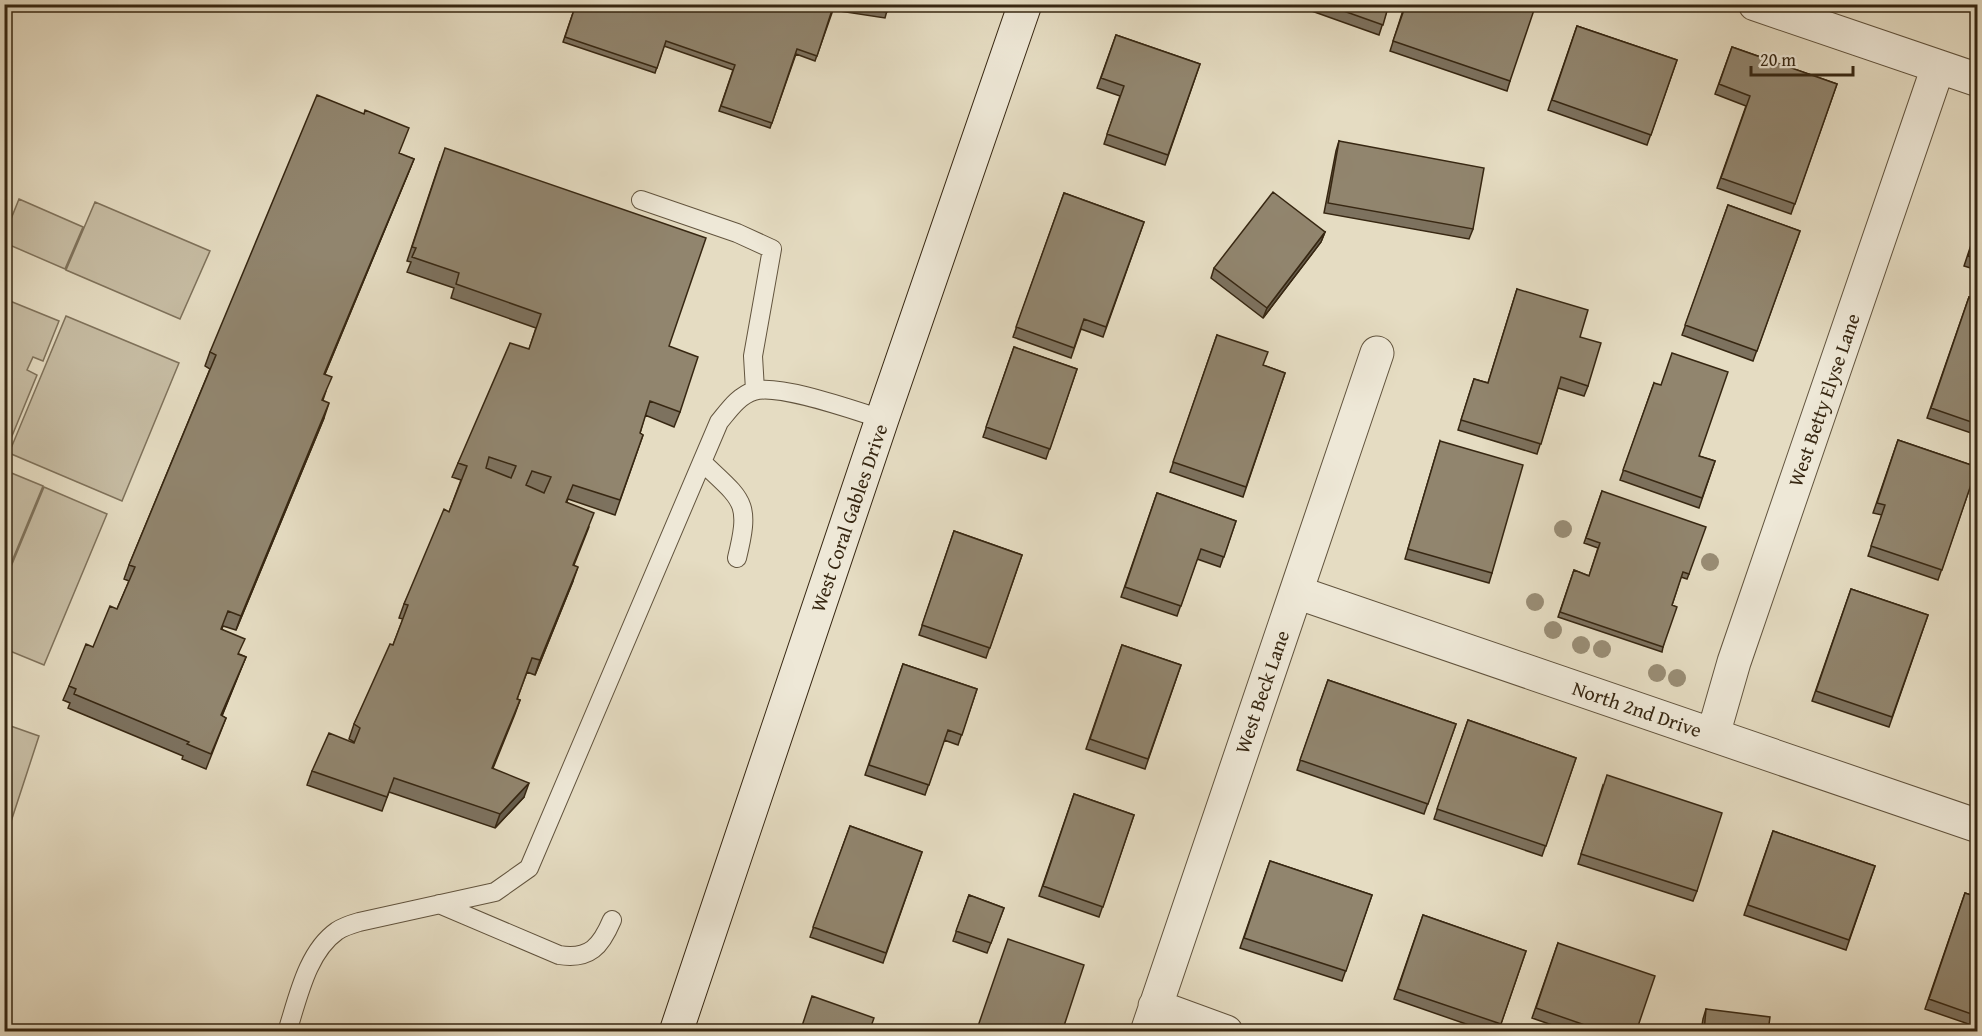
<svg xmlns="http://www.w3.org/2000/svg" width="1982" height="1036" viewBox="0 0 1982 1036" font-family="'Gentium Book Plus',serif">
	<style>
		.green { fill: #c7bda4; stroke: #7f725b; stroke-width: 1.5 }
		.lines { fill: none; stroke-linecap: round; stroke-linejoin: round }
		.lane-casing { stroke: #62543e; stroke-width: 20 }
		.street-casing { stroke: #62543e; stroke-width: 35 }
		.secondary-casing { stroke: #372712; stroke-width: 35 }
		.lane { stroke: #eee8d7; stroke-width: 18 }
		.street { stroke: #eee8d7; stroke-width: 33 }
		.secondary { stroke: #eee8d7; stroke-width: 33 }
		.tree { fill: #998d75 }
		.wall { fill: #7d725f; stroke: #372712; stroke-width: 1.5 }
		.shaded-wall { fill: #665d4d; stroke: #372712; stroke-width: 1.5 }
		.building { fill: #91856e; stroke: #372712; stroke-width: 1.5; fill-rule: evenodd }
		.labels { text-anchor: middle; stroke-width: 6; stroke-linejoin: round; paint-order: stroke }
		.street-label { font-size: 20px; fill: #372712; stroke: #eee8d7 }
	</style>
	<rect width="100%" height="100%" fill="#e5dcc2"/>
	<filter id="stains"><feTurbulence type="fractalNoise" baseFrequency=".00333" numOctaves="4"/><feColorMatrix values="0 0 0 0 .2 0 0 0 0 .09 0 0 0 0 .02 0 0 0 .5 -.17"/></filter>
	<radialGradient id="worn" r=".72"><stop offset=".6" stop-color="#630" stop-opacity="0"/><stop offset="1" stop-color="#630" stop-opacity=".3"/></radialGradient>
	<!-- green -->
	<path class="green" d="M 19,199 L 83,227 L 65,269 L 5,243 L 5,234 Z
		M 95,202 L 210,251 L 180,319 L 66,270 Z
		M 5,299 L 59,321 L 43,361 L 33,357 L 27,370 L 37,375 L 5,453 Z
		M 66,316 L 179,363 L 122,501 L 9,453 Z
		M 9,472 L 43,486 L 5,578 L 4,483 Z
		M 44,487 L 107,514 L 44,665 L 5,649 L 5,581 Z
		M 5,724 L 39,736 L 5,840 L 4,724 Z"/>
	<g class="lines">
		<defs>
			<path id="lane" d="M 641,200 L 737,233 L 772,249 L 753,356 L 755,390
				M 702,462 C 743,501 751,501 737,558
				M 439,904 L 559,955 C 590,960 601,946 612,920
				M 287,1032 C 298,998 307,952 337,931 C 343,927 352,924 359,922 L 495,892 L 529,868 L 719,422 C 729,410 738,396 754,391 C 778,383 856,411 882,419"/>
			<path id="street" d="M 1755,4 L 1978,80
				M 1296,592 L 1978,826
				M 1713,735 L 1734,662 L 1938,67
				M 1155,1006 L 1226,1032
				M 1147,1032 L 1377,353"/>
			<path id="secondary" d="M 676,1032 L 882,419 L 1025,4"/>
		</defs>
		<!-- lane casing -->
		<use href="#lane" class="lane-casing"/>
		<!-- street casing -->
		<use href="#street" class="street-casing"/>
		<!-- secondary casing -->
		<use href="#secondary" class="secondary-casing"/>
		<!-- lane -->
		<use href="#lane" class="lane"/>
		<!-- street -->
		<use href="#street" class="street"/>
		<!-- secondary -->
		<use href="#secondary" class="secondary"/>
	</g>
	<!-- trees -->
	<g class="tree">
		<circle cx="1563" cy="529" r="9"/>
		<circle cx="1710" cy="562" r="9"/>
		<circle cx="1535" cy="602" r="9"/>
		<circle cx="1553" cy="630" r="9"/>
		<circle cx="1581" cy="645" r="9"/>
		<circle cx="1602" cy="649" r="9"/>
		<circle cx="1657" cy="673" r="9"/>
		<circle cx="1677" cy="678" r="9"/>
	</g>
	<!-- wall -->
	<path class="wall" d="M 576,4 L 894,4 L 893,8 L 888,7 L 885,18 L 833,10 L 815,61 L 796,54 L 770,128 L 719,111 L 733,70 L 664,46 L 655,73 L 563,42 Z
		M 1292,4 L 1389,4 L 1379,35 Z
		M 1405,4 L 1510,81 L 1507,91 L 1390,51 Z
		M 1577,26 L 1677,60 L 1647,145 L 1548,110 Z
		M 1116,35 L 1200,64 L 1165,165 L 1104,144 L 1120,96 L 1097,88 Z
		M 1732,47 L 1837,84 L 1791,214 L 1717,188 L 1746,106 L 1715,94 Z
		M 1339,141 L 1473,229 L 1469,239 L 1324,213 L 1336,151 Z
		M 399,154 L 414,159 L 325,374 L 326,391 L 323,400 L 324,418 L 236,630 L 223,626 L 222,629 L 239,654 L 246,657 L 222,716 L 226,718 L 206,769 L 182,759 L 183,756 L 68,708 L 70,703 L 63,700 L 69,686 L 117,609 L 129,581 L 124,579 L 129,565 L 210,369 L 205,366 L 210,352 Z
		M 440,162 L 669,346 L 680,412 L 674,427 L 645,415 L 640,433 L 643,435 L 615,515 L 568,499 L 567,502 L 589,527 L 574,565 L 573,581 L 535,675 L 527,672 L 517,699 L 520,700 L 492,769 L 524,797 L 495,828 L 389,792 L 382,811 L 307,785 L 312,771 L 354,743 L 354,742 L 349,739 L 354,724 L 393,645 L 403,619 L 399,618 L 404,604 L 449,512 L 461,480 L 452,477 L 458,463 L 529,349 L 536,328 L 451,298 L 454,288 L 407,272 L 411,262 L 407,261 Z
		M 1064,193 L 1144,222 L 1103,337 L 1081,329 L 1071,358 L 1013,337 Z
		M 1728,205 L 1800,231 L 1753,361 L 1682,335 Z
		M 1977,227 L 1977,270 L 1964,266 Z
		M 1325,232 L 1321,242 L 1263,318 L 1211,278 L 1214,268 Z
		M 1517,289 L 1580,337 L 1588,386 L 1584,396 L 1558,388 L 1537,454 L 1458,430 L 1474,379 L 1488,383 Z
		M 1969,297 L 1977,300 L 1977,435 L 1927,418 Z
		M 1217,335 L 1263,365 L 1285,373 L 1243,497 L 1170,472 Z
		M 1014,347 L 1077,369 L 1046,459 L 983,437 Z
		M 1654,383 L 1699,456 L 1715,461 L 1699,508 L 1620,480 Z
		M 1898,440 L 1977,467 L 1938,580 L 1868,556 L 1882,515 L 1873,513 Z
		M 1440,441 L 1492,573 L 1489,583 L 1405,559 Z
		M 1602,491 L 1689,574 L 1687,579 L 1681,577 L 1672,605 L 1663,647 L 1662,652 L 1558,617 L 1574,570 L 1589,576 L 1598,548 L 1584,543 Z
		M 1157,493 L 1236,521 L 1220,567 L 1197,559 L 1177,616 L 1121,597 Z
		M 954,531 L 1022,555 L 986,658 L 919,635 Z
		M 1851,589 L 1928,615 L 1889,727 L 1812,701 Z
		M 1122,645 L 1181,665 L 1145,769 L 1086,749 Z
		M 903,664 L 977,689 L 958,745 L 944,740 L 925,795 L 865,775 Z
		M 1328,680 L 1456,724 L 1424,814 L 1297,770 Z
		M 1468,720 L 1576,758 L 1542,856 L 1434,819 Z
		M 1603,785 L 1697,891 L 1693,901 L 1578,864 Z
		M 1074,794 L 1134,815 L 1099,917 L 1039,896 Z
		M 850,826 L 922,852 L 883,963 L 810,937 Z
		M 1773,831 L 1875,866 L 1846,950 L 1744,915 Z
		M 1270,861 L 1372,895 L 1342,981 L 1240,948 Z
		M 1965,893 L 1977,897 L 1977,1027 L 1925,1009 Z
		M 969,895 L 1004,908 L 987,953 L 953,941 Z
		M 1423,915 L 1526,951 L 1498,1032 L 1489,1032 L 1394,999 Z
		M 1558,943 L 1636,1032 L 1572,1032 L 1532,1018 Z
		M 1706,1009 L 1768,1032 L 1701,1032 L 1703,1019 Z"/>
	<!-- shaded-wall -->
	<path class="shaded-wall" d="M 414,159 L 408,174 L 319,388 L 324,374 Z
		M 1325,232 L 1321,242 L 1263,318 L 1267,308 Z
		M 329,403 L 324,418 L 236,630 L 241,616 Z
		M 578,567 L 573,581 L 535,675 L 540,660 Z
		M 246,657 L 240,671 L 216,730 L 221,715 Z
		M 520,700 L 515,714 L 487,783 L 492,768 Z
		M 529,783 L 524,797 L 495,828 L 500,814 Z"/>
	<!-- building -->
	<path class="building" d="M 576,4 L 622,5 L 834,4 L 817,56 L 797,49 L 772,123 L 721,106 L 735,65 L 666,41 L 657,68 L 565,37 Z
		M 835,4 L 889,4 L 887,12 Z
		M 1324,4 L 1389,4 L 1383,25 Z
		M 1406,4 L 1519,4 L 1534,10 L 1510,81 L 1393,41 Z
		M 1577,26 L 1677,60 L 1651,135 L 1552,100 Z
		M 1116,35 L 1200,64 L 1168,155 L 1107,134 L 1124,86 L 1101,78 Z
		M 1732,47 L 1837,84 L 1795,204 L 1721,178 L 1750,96 L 1719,84 Z
		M 317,95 L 364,114 L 365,110 L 409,128 L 399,153 L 414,159 L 324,374 L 332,377 L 322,400 L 329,403 L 241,616 L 228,611 L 221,629 L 245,639 L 238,654 L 246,657 L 221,715 L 226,718 L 211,754 L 187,744 L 189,742 L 74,694 L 76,689 L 69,686 L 86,644 L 93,647 L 110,606 L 117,609 L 135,567 L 129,565 L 216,355 L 210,352 Z
		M 1339,141 L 1484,168 L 1473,229 L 1328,203 Z
		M 445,148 L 706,238 L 669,346 L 698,357 L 680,412 L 650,401 L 640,433 L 643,435 L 620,500 L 573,485 L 566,502 L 594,513 L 573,565 L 578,567 L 540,660 L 532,658 L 517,699 L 520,700 L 492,768 L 529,783 L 500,814 L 394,778 L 387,797 L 312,771 L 329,733 L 354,743 L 360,728 L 354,724 L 390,644 L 393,645 L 408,605 L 404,604 L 444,509 L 449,512 L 467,466 L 458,463 L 510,343 L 529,349 L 541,314 L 456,284 L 459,273 L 412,257 L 416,248 L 412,247 ZM 489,457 L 516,466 L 511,478 L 486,468 ZM 532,471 L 551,477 L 544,493 L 526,485 Z
		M 1273,192 L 1325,232 L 1267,308 L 1214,268 Z
		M 1064,193 L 1144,222 L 1106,327 L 1084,319 L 1074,348 L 1016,327 Z
		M 1728,205 L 1800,231 L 1757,351 L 1685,325 Z
		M 1977,227 L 1977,259 L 1968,256 Z
		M 1517,289 L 1588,310 L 1580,337 L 1601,343 L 1588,386 L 1561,377 L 1541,444 L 1461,420 L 1474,379 L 1488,383 Z
		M 1969,297 L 1977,300 L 1977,424 L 1931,408 Z
		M 1217,335 L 1268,352 L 1263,365 L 1285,373 L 1246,487 L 1173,462 Z
		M 1014,347 L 1077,369 L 1050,449 L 986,427 Z
		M 1672,353 L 1728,372 L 1699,456 L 1715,461 L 1702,498 L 1623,470 L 1654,383 L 1661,385 Z
		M 1898,440 L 1977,467 L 1942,570 L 1871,546 L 1885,505 L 1877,503 Z
		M 1440,441 L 1523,465 L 1492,573 L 1408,549 Z
		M 1602,491 L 1706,527 L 1689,574 L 1683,572 L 1672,605 L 1677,607 L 1663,647 L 1560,612 L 1574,570 L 1589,576 L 1600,543 L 1586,538 Z
		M 1157,493 L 1236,521 L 1224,557 L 1201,549 L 1181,606 L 1125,587 Z
		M 954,531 L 1022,555 L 990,648 L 922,625 Z
		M 1851,589 L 1928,615 L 1892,717 L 1816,691 Z
		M 1122,645 L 1181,665 L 1148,759 L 1090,739 Z
		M 903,664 L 977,689 L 962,735 L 948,730 L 929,785 L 869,765 Z
		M 1328,680 L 1456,724 L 1428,804 L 1300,760 Z
		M 1468,720 L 1576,758 L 1546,846 L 1437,809 Z
		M 1607,775 L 1722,813 L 1697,891 L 1581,854 Z
		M 1074,794 L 1134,815 L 1103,907 L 1043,886 Z
		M 850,826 L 922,852 L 886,953 L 813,927 Z
		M 1773,831 L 1875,866 L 1849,940 L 1748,905 Z
		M 1270,861 L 1372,895 L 1346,971 L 1244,938 Z
		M 1965,893 L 1977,897 L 1977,1016 L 1929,999 Z
		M 969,895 L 1004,908 L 991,943 L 956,931 Z
		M 1423,915 L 1526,951 L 1501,1024 L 1398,989 Z
		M 1008,939 L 1084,965 L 1062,1032 L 976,1032 Z
		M 1558,943 L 1655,976 L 1636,1032 L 1605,1032 L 1536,1008 Z
		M 812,996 L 874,1018 L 869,1032 L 800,1032 Z
		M 1706,1009 L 1770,1017 L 1768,1032 L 1704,1032 Z"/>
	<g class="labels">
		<!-- street labels -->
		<g class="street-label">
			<text transform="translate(1824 400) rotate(-71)" y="7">West Betty Elyse Lane</text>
			<text transform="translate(849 518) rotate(-71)" y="7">West Coral Gables Drive</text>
			<text transform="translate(1262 692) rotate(-71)" y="7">West Beck Lane</text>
			<text transform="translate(1637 709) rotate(19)" y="7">North 2nd Drive</text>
		</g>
	</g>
	<!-- margin -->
	<rect width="1982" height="1036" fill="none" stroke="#e5dcc2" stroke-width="24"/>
	<rect x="6" y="6" width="1970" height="1024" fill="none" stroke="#372712" stroke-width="3"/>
	<rect x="12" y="12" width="1958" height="1012" fill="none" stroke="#372712" stroke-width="1.5"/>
	<!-- scale -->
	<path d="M1751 66v9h102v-9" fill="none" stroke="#372712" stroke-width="3"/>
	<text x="1760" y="66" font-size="18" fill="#372712" stroke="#eee8d7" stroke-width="4.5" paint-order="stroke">20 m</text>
	<rect width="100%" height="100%" filter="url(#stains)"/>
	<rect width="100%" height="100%" fill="url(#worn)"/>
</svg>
